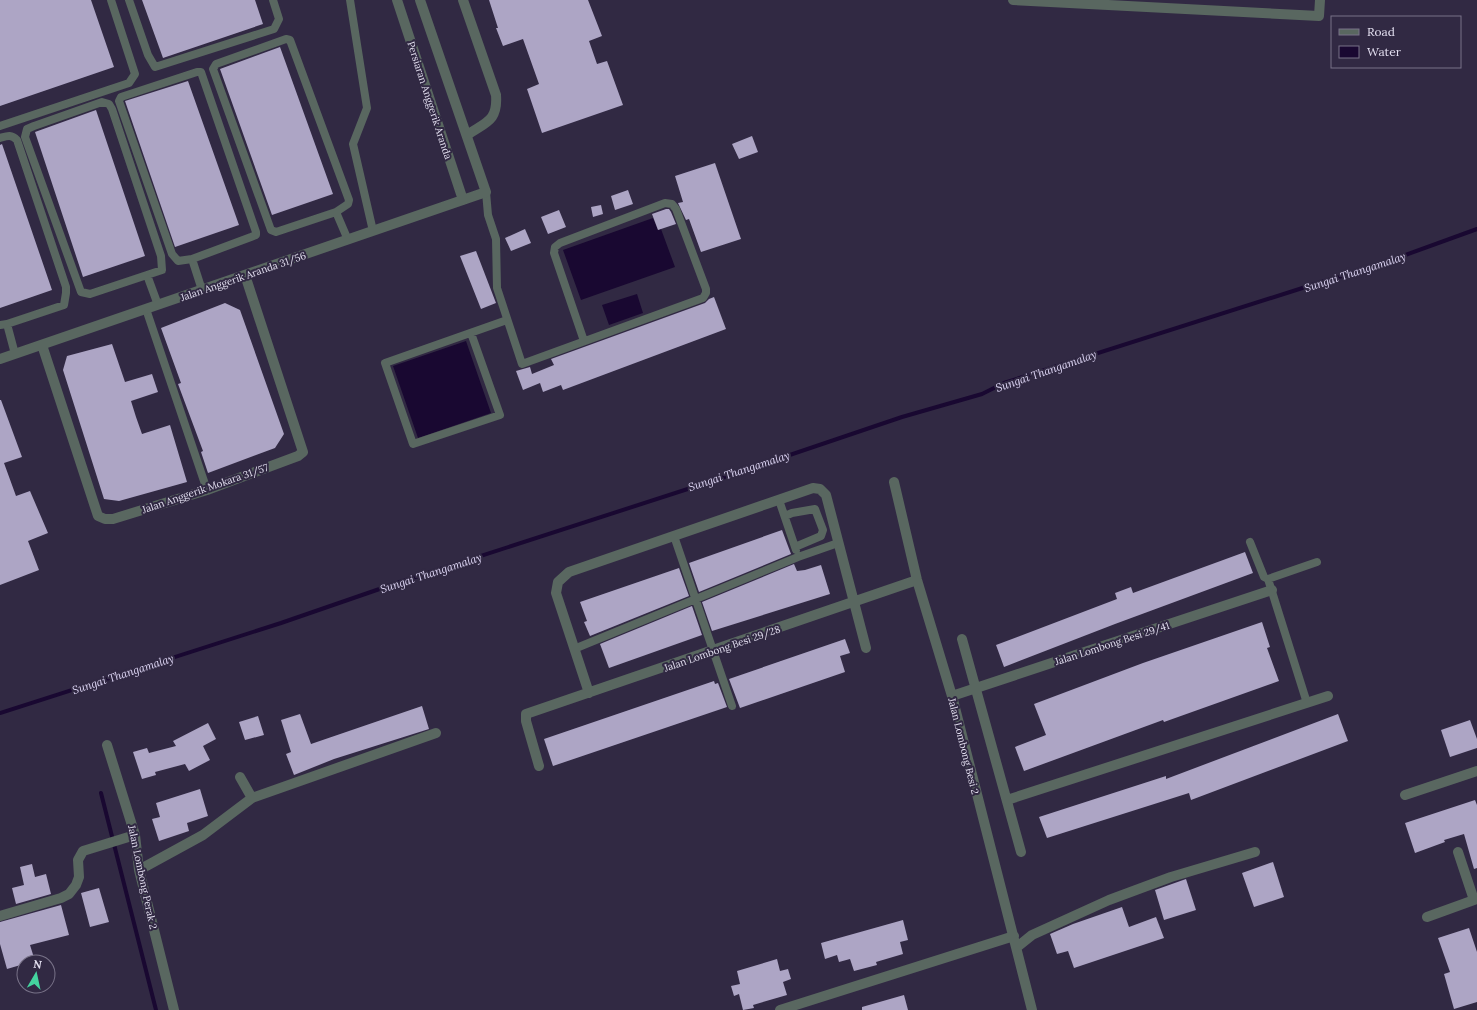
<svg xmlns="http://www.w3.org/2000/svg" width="1477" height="1010" viewBox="0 0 1477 1010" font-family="Lora,serif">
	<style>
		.water { fill: #190831 }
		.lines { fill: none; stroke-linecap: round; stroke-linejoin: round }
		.stream { stroke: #190831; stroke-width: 4 }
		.building { fill: #ada5c5 }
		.service { stroke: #596760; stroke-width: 8 }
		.minor { stroke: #596760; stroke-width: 10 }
		.labels { text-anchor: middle; stroke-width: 4; stroke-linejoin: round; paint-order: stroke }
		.street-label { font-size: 10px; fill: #e3dff0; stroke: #312943 }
		.water-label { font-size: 11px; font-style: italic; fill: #ded6f5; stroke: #312943 }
	</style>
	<rect width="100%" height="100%" fill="#312943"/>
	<!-- water -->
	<path class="water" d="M 653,218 L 658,230 L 661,229 L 675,267 L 581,300 L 563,250 Z
		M 637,294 L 643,313 L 609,325 L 602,305 Z
		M 466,341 L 491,413 L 418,438 L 393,366 Z"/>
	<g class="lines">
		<!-- stream -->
		<path class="stream" d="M 0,713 L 281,623 L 394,584 L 731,475 L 902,417 L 982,394 L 1004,383 L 1315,284 L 1375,266 L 1477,229
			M 101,793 L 156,1010"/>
	</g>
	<!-- building -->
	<path class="building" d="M 0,0 L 91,0 L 114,67 L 0,106 Z
		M 142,0 L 255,0 L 263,24 L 163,58 Z
		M 489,0 L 588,0 L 602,36 L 589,41 L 597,64 L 607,61 L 623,105 L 542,133 L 527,89 L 539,84 L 523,39 L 503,46 L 496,28 L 498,28 Z
		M 280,47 L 333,194 L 272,215 L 220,69 Z
		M 188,81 L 239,225 L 175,247 L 125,101 Z
		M 96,110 L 145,256 L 83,277 L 35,132 Z
		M 752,136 L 758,152 L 739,159 L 732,144 Z
		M 2,144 L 52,290 L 0,308 L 0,145 Z
		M 715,163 L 741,239 L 701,252 L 689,219 L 686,220 L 678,203 L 683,202 L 675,176 Z
		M 628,190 L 633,204 L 615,210 L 611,196 Z
		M 601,205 L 603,214 L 593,217 L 591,207 Z
		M 666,209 L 669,209 L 671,212 L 676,224 L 658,230 L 652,214 Z
		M 559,210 L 566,227 L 548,234 L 541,217 Z
		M 525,229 L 531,243 L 511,251 L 505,238 Z
		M 476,251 L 496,303 L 481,309 L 460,256 Z
		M 714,297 L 726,329 L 563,390 L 561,385 L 543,392 L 540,383 L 523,390 L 516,371 L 530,367 L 532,374 L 554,365 L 551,359 L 705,303 L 709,299 Z
		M 225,303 L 240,310 L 284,434 L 275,448 L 208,473 L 201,452 L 203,451 L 178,384 L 181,383 L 161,328 Z
		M 112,344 L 125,382 L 152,374 L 158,392 L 131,401 L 136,417 L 142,434 L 170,425 L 187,482 L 119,501 L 104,499 L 63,370 L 67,356 Z
		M 0,400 L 1,400 L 22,457 L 4,463 L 16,496 L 30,491 L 48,533 L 28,541 L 39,570 L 0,585 Z
		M 782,530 L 791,554 L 699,592 L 689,563 Z
		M 1245,552 L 1253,573 L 1115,624 L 1004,667 L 996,645 L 1117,599 L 1115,593 L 1131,587 L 1133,593 Z
		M 794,564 L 797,571 L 805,570 L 821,565 L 830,594 L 712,631 L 702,602 Z
		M 679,568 L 689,596 L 590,636 L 584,622 L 587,621 L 580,602 Z
		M 692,606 L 702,635 L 609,668 L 600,644 Z
		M 1262,622 L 1270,647 L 1267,648 L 1279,681 L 1164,722 L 1163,720 L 1024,771 L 1015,747 L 1046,735 L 1034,704 L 1143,663 Z
		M 845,639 L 850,653 L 840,656 L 845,672 L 740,708 L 729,679 Z
		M 714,681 L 715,684 L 718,683 L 727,707 L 553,766 L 544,739 Z
		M 422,706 L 429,729 L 334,759 L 294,775 L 286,754 L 291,752 L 281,720 L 300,714 L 311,744 Z
		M 1338,714 L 1348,741 L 1191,800 L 1189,793 L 1047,838 L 1039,817 L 1166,776 L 1166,779 Z
		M 258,716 L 264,735 L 245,740 L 239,722 Z
		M 1470,720 L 1477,739 L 1477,748 L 1450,757 L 1441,730 Z
		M 208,723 L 216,739 L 203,746 L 210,760 L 189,771 L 185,764 L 155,772 L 156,775 L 142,779 L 133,752 L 147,748 L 149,753 L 176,746 L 173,741 Z
		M 200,789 L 208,816 L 187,823 L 189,831 L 159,841 L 152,819 L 160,817 L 156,803 Z
		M 1475,800 L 1477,805 L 1477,868 L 1474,869 L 1464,834 L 1444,840 L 1445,842 L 1415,853 L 1405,823 Z
		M 1273,862 L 1284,897 L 1254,907 L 1242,873 Z
		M 32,864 L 35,877 L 46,874 L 51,894 L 16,904 L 12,888 L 24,885 L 20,867 Z
		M 1186,879 L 1196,910 L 1164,920 L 1155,890 Z
		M 99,888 L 109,922 L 90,927 L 81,893 Z
		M 61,905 L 69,935 L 30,945 L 35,961 L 24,962 L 24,964 L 7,969 L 0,944 L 0,922 Z
		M 1122,907 L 1129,927 L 1156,917 L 1164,938 L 1074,968 L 1068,951 L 1057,954 L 1050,934 L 1073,924 Z
		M 903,920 L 908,940 L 900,942 L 903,954 L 876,962 L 877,965 L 854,971 L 850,959 L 839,962 L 837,955 L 825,959 L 821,943 Z
		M 1469,928 L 1477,952 L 1477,1002 L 1454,1009 L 1444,974 L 1450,972 L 1438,938 Z
		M 777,959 L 780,971 L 788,969 L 791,979 L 783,982 L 787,995 L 753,1005 L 754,1008 L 743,1010 L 739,994 L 734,996 L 731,986 L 740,984 L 737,971 Z
		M 904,995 L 908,1010 L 862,1010 L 862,1007 Z"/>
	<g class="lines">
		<!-- service -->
		<path class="service" d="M 129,0 L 148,55 L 155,67 L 274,29 L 279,19 L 273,0
			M 350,0 L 367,108 L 353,144 L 373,231
			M 286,39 L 290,40 L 349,200 L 348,204 L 336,212 L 276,232 L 271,230 L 213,69 L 216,64 Z
			M 102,102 L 109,104 L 112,109 L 161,256 L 162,270 L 90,294 L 81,292 L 25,137 L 27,129 L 34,126 Z
			M 0,126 L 129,83 L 135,74 L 111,0
			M 0,138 C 7,136 11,134 17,140 L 66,287 L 66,293 L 64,305 L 7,324 L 0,325
			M 486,192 L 488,215 L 496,239 L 497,288 L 522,364 L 703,298 L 706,293 L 706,289 L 676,209 L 672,204 L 665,203 L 560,243 L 555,247 L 554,253 L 584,341
			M 336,212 L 348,240
			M 192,259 L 178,261 L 172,254 L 119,101 L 121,97 L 197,72 L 201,72 L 256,232 L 256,235 L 251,237 L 192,259 L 202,290
			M 147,275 L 158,305
			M 146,309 L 207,490
			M 7,324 L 15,354
			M 471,333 L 500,415 L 413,444 L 385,363 L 507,320
			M 779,500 L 796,550
			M 785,516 L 792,513 L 815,509 L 823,530 L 821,536 L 795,547
			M 674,536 L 732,706
			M 1250,542 L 1264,577 L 1268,579
			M 574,649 L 798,557 L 838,543
			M 1307,703 L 1268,579 L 1317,562"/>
		<!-- minor -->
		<path class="minor" d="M 397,0 L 463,200
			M 463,0 L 496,95 C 498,121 486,122 467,135
			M 1013,0 L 1319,16 L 1320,0
			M 42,345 L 98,516 L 105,519 L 113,519 L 207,490 L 298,456 L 303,452 L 245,275
			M 0,359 L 486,192 L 420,0
			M 894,482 L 917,580 L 952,696 L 1032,1010
			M 962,639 L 1021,852
			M 589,693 L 556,593 L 558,582 L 569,572 L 813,488 L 820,489 L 826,495 L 866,648
			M 952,696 L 1272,590
			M 107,745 L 135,835 L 139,870 L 174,1010
			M 539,766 L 526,721 L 526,714 L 917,580
			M 1405,795 L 1477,771
			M 252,798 L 436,733
			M 1007,800 L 1328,696
			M 1458,852 L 1474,900
			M 139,870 L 203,835 L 252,798 L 240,777
			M 0,916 L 61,898 L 69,894 L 76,885 L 79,877 L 78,860 L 83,851 L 135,835
			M 1427,917 L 1477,899
			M 1017,947 L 1032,935 L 1109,900 L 1171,877 L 1255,852
			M 780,1010 L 1014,936"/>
	</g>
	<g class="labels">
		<!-- street labels -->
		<g class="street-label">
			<text transform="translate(430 100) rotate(72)" y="4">Persiaran Anggerik Aranda</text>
			<text transform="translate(243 276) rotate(-19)" y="4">Jalan Anggerik Aranda 31/56</text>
			<text transform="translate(205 488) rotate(-19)" y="4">Jalan Anggerik Mokara 31/57</text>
			<text transform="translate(1112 643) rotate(-18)" y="4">Jalan Lombong Besi 29/41</text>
			<text transform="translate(722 648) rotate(-19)" y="4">Jalan Lombong Besi 29/28</text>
			<text transform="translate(964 746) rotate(76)" y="4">Jalan Lombong Besi 2</text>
			<text transform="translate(143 877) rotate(78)" y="4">Jalan Lombong Perak 2</text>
		</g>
		<!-- water labels -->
		<g class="water-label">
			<text transform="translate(1355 272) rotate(-18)" y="4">Sungai Thangamalay</text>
			<text transform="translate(1046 371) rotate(-19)" y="4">Sungai Thangamalay</text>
			<text transform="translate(739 471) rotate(-18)" y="4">Sungai Thangamalay</text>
			<text transform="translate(431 573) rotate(-18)" y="4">Sungai Thangamalay</text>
			<text transform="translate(123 674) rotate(-18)" y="4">Sungai Thangamalay</text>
		</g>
	</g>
	<!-- legend -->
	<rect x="1331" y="16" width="130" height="52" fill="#312943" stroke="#787288"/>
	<rect x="1339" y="29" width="20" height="6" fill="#596760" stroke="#787288"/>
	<text x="1367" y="36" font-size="12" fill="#e3dff0">Road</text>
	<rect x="1339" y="46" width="20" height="12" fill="#190831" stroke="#787288"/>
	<text x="1367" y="56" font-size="12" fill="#e3dff0">Water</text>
	<!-- north arrow -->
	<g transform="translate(36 974) rotate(9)"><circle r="19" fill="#312943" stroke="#787288"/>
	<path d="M0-3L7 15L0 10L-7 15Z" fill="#44d49f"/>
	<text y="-6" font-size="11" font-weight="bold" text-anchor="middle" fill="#e3dff0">N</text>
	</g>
</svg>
